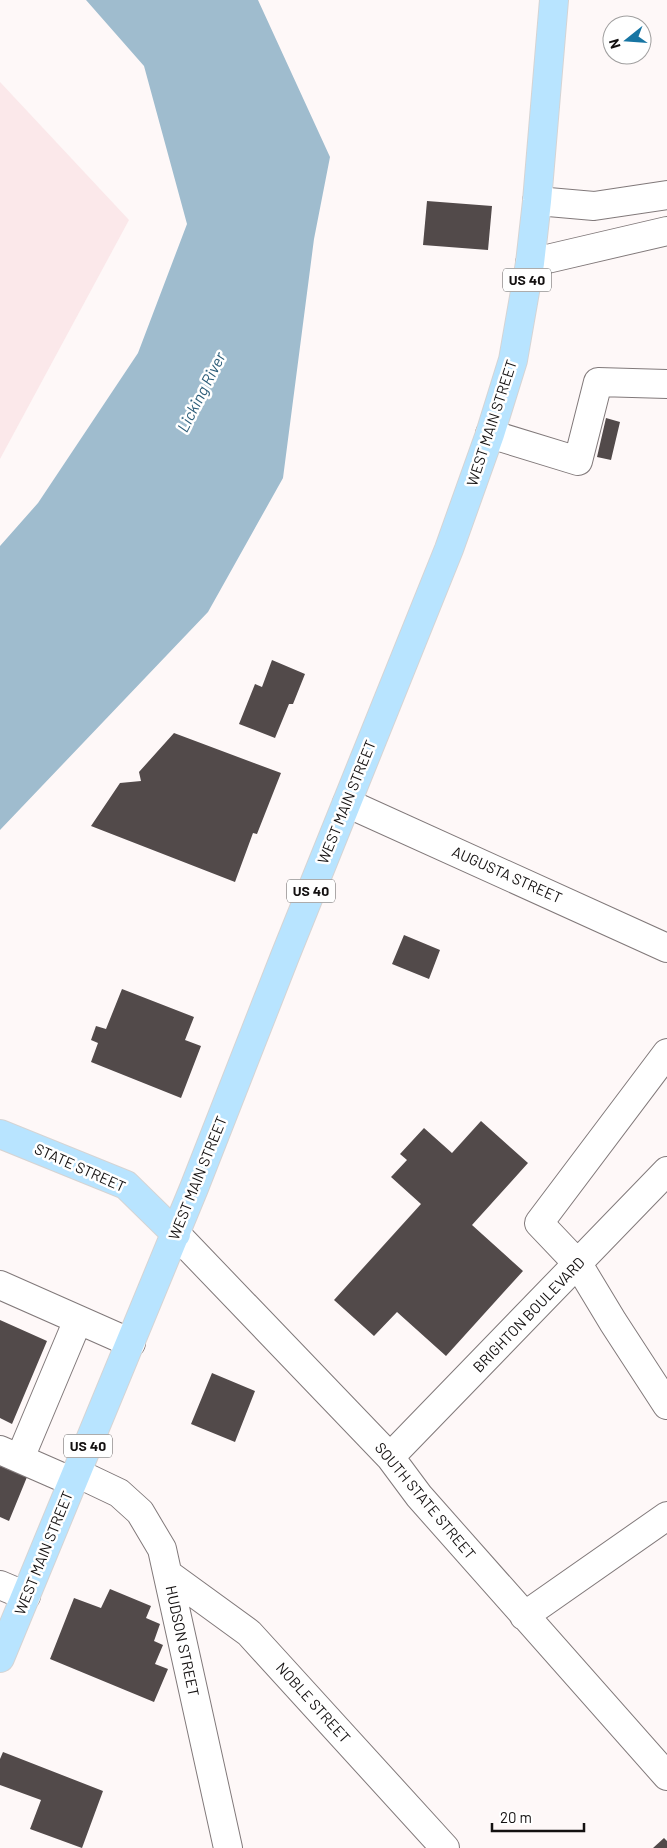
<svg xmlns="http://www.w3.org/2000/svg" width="667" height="1848" viewBox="0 0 667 1848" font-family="Barlow,sans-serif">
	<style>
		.built { fill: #fbe8ea }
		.water { fill: #9fbcce }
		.building { fill: #524a4a }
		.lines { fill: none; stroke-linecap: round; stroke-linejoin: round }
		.minor-casing { stroke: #81797a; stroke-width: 30 }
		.major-casing { stroke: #d5d4d4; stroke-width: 30 }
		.minor { stroke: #fff; stroke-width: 28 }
		.major { stroke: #b8e4ff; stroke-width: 28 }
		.labels { text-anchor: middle; stroke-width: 5; stroke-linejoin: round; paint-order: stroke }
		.shield { fill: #fff; stroke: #5a5858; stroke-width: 1 }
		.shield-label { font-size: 14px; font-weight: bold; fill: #141111 }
		.street-label { font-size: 15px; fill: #141111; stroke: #fff }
		.water-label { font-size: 16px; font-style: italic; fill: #2c5d79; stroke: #fff }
	</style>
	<rect width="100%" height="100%" fill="#fef8f8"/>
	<!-- built -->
	<path class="built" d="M 0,82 L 129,220 L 0,459 Z"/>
	<!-- water -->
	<path class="water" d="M 86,0 L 258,0 L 330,157 L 314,239 L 283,478 L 208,612 L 0,830 L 0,546 L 38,503 L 138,353 L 187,224 L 144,66 Z"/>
	<!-- building -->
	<path class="building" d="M 427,201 L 492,206 L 488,250 L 423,245 Z
		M 606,418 L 620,422 L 611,460 L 597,457 Z
		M 272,660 L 305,674 L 293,704 L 289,704 L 275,738 L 239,724 L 255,684 L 262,687 Z
		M 174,733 L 281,773 L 257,834 L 253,833 L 235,882 L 91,826 L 120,783 L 141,781 L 139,772 Z
		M 404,935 L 440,950 L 429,979 L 392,964 Z
		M 122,989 L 194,1017 L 185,1040 L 201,1046 L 181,1098 L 91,1062 L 98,1043 L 91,1040 L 96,1026 L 106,1029 Z
		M 481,1121 L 528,1163 L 472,1225 L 523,1271 L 446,1356 L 397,1312 L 374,1336 L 334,1300 L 421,1204 L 391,1177 L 407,1160 L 400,1154 L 424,1128 L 452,1153 Z
		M 0,1320 L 47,1341 L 12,1424 L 0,1418 Z
		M 212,1373 L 255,1391 L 235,1442 L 191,1424 Z
		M 0,1466 L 27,1477 L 9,1521 L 0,1517 Z
		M 110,1589 L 151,1606 L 146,1618 L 160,1624 L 154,1641 L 163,1645 L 155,1664 L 168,1669 L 154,1702 L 50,1659 L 74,1598 L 101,1608 Z
		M 3,1752 L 103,1791 L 82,1848 L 30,1829 L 41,1800 L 0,1785 L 0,1759 Z
		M 664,1838 L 667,1841 L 667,1848 L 653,1848 Z"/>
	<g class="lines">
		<defs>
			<path id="minor" d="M 537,201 L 594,206 L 667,195
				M 530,263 L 667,231
				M 490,434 L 578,461 L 598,382 L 667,384
				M 347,803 L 667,948
				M 667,1053 L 539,1223 L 578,1264 L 613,1322 L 667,1405
				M 176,1234 L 390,1457 L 419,1496 L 667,1776
				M 0,1285 L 131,1343
				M 0,1450 L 73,1482
				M 390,1457 L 667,1171
				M 20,1458 L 78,1320
				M 77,1473 L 119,1493 L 140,1512 L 162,1549 L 228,1848
				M 168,1574 L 249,1633 L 445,1848
				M 0,1585 L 26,1596
				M 524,1616 L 667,1516"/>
			<path id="major" d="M 0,1134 L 126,1185 L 176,1234
				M 0,1658 L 194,1188 L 285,956 L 449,549 L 490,434 L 513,360 L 530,263 L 537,201 L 554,0"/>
		</defs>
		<!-- minor casing -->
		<use href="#minor" class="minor-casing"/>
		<!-- major casing -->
		<use href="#major" class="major-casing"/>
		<!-- minor -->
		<use href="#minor" class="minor"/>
		<!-- major -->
		<use href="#major" class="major"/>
	</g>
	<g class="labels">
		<!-- shield labels -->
		<g class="shield">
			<rect x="503" y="268.5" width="48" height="23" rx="4"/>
			<rect x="287" y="879.5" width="48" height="23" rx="4"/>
			<rect x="64" y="1434.5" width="48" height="23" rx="4"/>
		</g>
		<g class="shield-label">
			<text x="527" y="285">US 40</text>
			<text x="311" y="896">US 40</text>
			<text x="88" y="1451">US 40</text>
		</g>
		<!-- street labels -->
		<g class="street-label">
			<text transform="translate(492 423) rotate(-72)" y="5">WEST MAIN STREET</text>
			<text transform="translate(347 802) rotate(-68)" y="5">WEST MAIN STREET</text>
			<text transform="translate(507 875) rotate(24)" y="5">AUGUSTA STREET</text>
			<text transform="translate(80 1168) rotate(24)" y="5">STATE STREET</text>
			<text transform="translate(198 1178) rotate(-68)" y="5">WEST MAIN STREET</text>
			<text transform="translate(529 1315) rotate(-46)" y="5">BRIGHTON BOULEVARD</text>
			<text transform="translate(425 1501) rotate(50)" y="5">SOUTH STATE STREET</text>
			<text transform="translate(44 1553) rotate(-68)" y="5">WEST MAIN STREET</text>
			<text transform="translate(182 1641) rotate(78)" y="5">HUDSON STREET</text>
			<text transform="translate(313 1703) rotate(48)" y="5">NOBLE STREET</text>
		</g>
		<!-- water labels -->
		<g class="water-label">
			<text transform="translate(201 392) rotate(-63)" y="6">Licking River</text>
		</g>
	</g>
	<!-- north arrow -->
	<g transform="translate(627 40) rotate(253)"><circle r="24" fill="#ffffff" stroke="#a1a0a0"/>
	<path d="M0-4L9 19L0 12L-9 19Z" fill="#1775a3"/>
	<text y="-8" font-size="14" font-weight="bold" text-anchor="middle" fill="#141111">N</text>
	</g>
	<!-- scale -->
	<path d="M492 1823v8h92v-8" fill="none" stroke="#141111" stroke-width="2.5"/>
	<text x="500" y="1823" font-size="15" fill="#141111" stroke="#ffffff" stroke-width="4" paint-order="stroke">20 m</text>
</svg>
